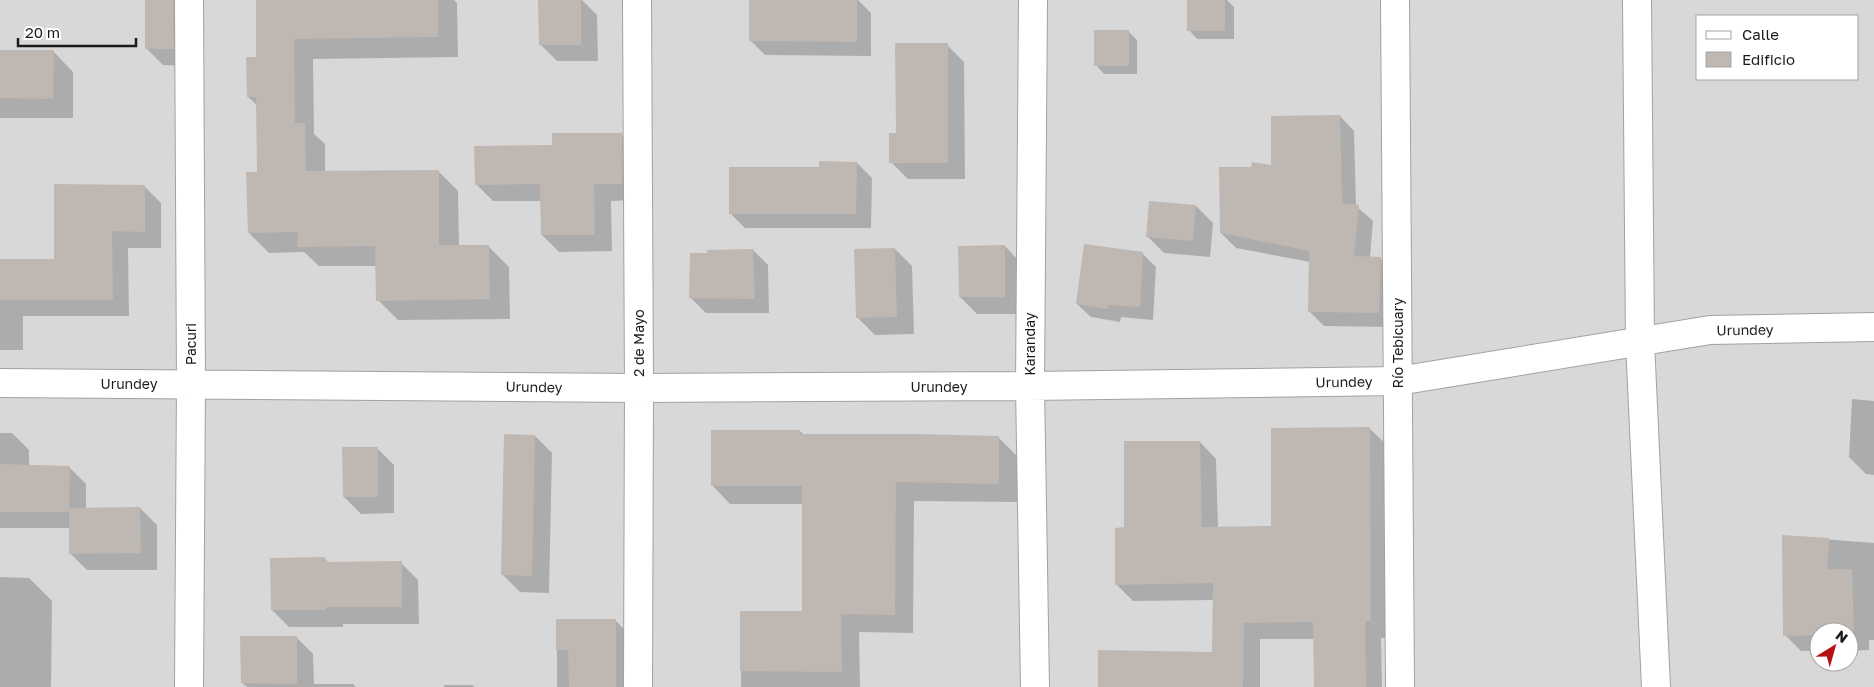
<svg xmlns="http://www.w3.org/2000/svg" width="1874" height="687" viewBox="0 0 1874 687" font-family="'Golos Text',sans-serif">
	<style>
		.residential { fill: #d9d8d8; fill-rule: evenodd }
		.shadow { fill: #0003 }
		.building { fill: #bfb7b1 }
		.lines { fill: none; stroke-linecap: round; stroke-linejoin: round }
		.minor-casing { stroke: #a2a2a2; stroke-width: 30 }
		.minor { stroke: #fff; stroke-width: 28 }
		.labels { text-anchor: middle; stroke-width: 4.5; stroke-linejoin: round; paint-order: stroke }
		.street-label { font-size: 14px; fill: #1b1b1b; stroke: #fff }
	</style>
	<rect width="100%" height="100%" fill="#ebe8e1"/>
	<!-- residential -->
	<path class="residential" d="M 0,0 L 1874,0 L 1874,687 L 0,687 ZM 1698,16 L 1858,16 L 1858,79 L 1698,79 ZM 1819,632 L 1849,632 L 1849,662 L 1819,662 Z"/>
	<!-- shadow -->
	<path class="shadow" d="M 147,0 L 192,0 L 190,66 L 163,65 L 146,48 Z
		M 257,0 L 454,0 L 457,3 L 458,57 L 313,59 L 314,134 L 325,144 L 325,172 L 438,171 L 458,191 L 459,247 L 489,247 L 509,267 L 510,319 L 398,320 L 378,300 L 377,266 L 319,266 L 304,252 L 269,253 L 249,233 L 258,173 L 258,106 L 248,97 L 258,58 Z
		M 539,0 L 582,0 L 597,15 L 598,61 L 557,61 L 540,44 Z
		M 750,0 L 858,0 L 871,13 L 871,56 L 765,55 L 750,40 Z
		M 1189,0 L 1227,0 L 1234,7 L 1234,39 L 1197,39 L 1189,30 Z
		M 1128,31 L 1137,40 L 1137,74 L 1104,74 L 1096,65 Z
		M 947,45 L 964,62 L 965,179 L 908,179 L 891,162 L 897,134 Z
		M 0,51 L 53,51 L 73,72 L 73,118 L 0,118 Z
		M 1340,116 L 1354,131 L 1356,206 L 1373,221 L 1370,257 L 1380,258 L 1395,273 L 1393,327 L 1324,326 L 1309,311 L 1310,262 L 1236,248 L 1221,233 L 1273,166 Z
		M 621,134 L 638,151 L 639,200 L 611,201 L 612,251 L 559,252 L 542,235 L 541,201 L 493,201 L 476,184 L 554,147 Z
		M 857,163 L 872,178 L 871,228 L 745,228 L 730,213 L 820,168 Z
		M 144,186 L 161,203 L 161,248 L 128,248 L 129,316 L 23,316 L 23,350 L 0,350 L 0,260 L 55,261 Z
		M 1196,206 L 1213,223 L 1210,257 L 1164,253 L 1147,236 Z
		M 1005,246 L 1022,264 L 1022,314 L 977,314 L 960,297 Z
		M 895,249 L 912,266 L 914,334 L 875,335 L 858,318 Z
		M 753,250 L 768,265 L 769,313 L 706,313 L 691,298 Z
		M 1142,253 L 1156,267 L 1153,320 L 1121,317 L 1120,322 L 1091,317 L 1077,304 Z
		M 1852,399 L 1874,401 L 1874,475 L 1866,474 L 1849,457 Z
		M 1370,429 L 1387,445 L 1387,638 L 1381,638 L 1382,687 L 1315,687 L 1314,639 L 1260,639 L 1260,687 L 1099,687 L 1213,653 L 1214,600 L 1133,601 L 1117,585 L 1125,529 L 1200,442 L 1216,459 L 1218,528 L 1273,527 Z
		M 800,431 L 804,435 L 998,437 L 1017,456 L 1017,502 L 914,501 L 913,633 L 859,632 L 860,687 L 741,687 L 741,612 L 803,612 L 804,504 L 730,504 L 712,485 Z
		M 0,433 L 12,433 L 29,450 L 29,466 L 69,467 L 86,484 L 86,509 L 140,508 L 157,525 L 157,570 L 87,570 L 70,553 L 70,528 L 0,528 Z
		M 535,436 L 552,453 L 549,593 L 520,592 L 503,575 Z
		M 377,448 L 394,465 L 394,513 L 361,514 L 344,497 Z
		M 1783,536 L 1874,543 L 1874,640 L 1869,640 L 1869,650 L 1849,651 L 1849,632 L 1819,632 L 1819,651 L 1801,651 L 1785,635 Z
		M 325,559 L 329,563 L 401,563 L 418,580 L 419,624 L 343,624 L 343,627 L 289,627 L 272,610 Z
		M 0,577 L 29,578 L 52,601 L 51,687 L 0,687 Z
		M 557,620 L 615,620 L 632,637 L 632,687 L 557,687 Z
		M 296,637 L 313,654 L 314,684 L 353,684 L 356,687 L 247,687 L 242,683 Z
		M 444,685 L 472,685 L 475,687 L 444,687 Z"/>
	<!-- building -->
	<path class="building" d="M 145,0 L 173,0 L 174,49 L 145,49 Z
		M 256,0 L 438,0 L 438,37 L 294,39 L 295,123 L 305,123 L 306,171 L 439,170 L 439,245 L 489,245 L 490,299 L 376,301 L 375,246 L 297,247 L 298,232 L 248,233 L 246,172 L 257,172 L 256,97 L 247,97 L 246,57 L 256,57 Z
		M 538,0 L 581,0 L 581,45 L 539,45 Z
		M 749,0 L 857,0 L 857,42 L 749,41 Z
		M 1187,0 L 1225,0 L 1225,31 L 1187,31 Z
		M 1094,30 L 1129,30 L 1129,66 L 1094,66 Z
		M 895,43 L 948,43 L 948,163 L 889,163 L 889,133 L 896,133 Z
		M 0,50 L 54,50 L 53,99 L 0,98 Z
		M 1340,115 L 1342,203 L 1359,205 L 1354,256 L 1381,257 L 1379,313 L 1308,312 L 1309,251 L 1220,233 L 1219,167 L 1251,167 L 1252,162 L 1271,165 L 1271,116 Z
		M 552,133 L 622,133 L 622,184 L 594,184 L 595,235 L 541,235 L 540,184 L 475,185 L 474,146 L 552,145 Z
		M 819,161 L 857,162 L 856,214 L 729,214 L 729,167 L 819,167 Z
		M 54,184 L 145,185 L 145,232 L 112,231 L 113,300 L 0,300 L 0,259 L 54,259 Z
		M 1149,201 L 1196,205 L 1193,241 L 1146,237 Z
		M 1084,244 L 1143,252 L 1140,307 L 1108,305 L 1107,309 L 1076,304 Z
		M 1005,245 L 1005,297 L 959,297 L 958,246 Z
		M 895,248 L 897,317 L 856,318 L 854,249 Z
		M 753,249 L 755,299 L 689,298 L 690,253 L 707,253 L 707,250 Z
		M 1370,427 L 1371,621 L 1365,621 L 1366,687 L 1314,687 L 1313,622 L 1244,623 L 1243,687 L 1098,687 L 1098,650 L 1212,652 L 1213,583 L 1115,585 L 1115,528 L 1124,527 L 1124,441 L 1200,441 L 1202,527 L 1271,526 L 1271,428 Z
		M 711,430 L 800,430 L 800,434 L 916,434 L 999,436 L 999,484 L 896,482 L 895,615 L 841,614 L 842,672 L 740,671 L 740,611 L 802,611 L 802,486 L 711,486 Z
		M 504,434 L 535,435 L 532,576 L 501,575 Z
		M 342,447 L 378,447 L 378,497 L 343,497 Z
		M 0,464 L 70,466 L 69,508 L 140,507 L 141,553 L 69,554 L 69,512 L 0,512 Z
		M 1782,535 L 1829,538 L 1827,569 L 1852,569 L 1854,635 L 1849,635 L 1849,632 L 1819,632 L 1819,635 L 1783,636 Z
		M 325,557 L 326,562 L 402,561 L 402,607 L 326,607 L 326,610 L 271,610 L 270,558 Z
		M 556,619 L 616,619 L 616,687 L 569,687 L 568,650 L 556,650 Z
		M 240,636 L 297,636 L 297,684 L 241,683 Z"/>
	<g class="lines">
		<defs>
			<path id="minor" d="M 637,0 L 639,388 L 638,687
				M 1033,0 L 1030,386 L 1035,687
				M 1395,0 L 1400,687
				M 1637,0 L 1640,342 L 1656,687
				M 0,383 L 639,388 L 1030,386 L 1398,381 L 1710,330 L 1874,327
				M 189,687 L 191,384 L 189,0"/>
		</defs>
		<!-- minor casing -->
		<use href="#minor" class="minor-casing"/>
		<!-- minor -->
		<use href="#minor" class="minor"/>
	</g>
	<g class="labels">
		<!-- street labels -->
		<g class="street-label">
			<text transform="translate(1745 330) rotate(-1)" y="5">Urundey</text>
			<text transform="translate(639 343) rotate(-90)" y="5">2 de Mayo</text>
			<text transform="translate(1398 343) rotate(-90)" y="5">Río Tebicuary</text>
			<text transform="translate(191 344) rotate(-90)" y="5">Pacuri</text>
			<text transform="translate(1030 344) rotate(-90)" y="5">Karanday</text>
			<text transform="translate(1344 382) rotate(-1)" y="5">Urundey</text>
			<text x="129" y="389">Urundey</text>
			<text transform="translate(534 387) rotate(1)" y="5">Urundey</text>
			<text x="939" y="392">Urundey</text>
		</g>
	</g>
	<!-- legend -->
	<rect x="1696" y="15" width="162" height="65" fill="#ffffff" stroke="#a4a4a4"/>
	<rect x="1706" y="31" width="25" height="8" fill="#ffffff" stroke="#a4a4a4"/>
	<text x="1742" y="40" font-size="15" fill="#1b1b1b">Calle</text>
	<rect x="1706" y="52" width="25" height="15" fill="#bfb7b1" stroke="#a4a4a4"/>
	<text x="1742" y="65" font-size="15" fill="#1b1b1b">Edificio</text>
	<!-- north arrow -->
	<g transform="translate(1834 647) rotate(37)"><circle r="24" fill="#ffffff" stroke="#a4a4a4"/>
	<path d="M0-4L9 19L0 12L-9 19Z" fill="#b51014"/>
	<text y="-8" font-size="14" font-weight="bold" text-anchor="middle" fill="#1b1b1b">N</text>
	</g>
	<!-- scale -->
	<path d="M18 38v8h118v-8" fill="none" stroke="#1b1b1b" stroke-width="2.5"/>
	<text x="25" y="38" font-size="15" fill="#1b1b1b" stroke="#ffffff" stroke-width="4" paint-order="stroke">20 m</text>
</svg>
